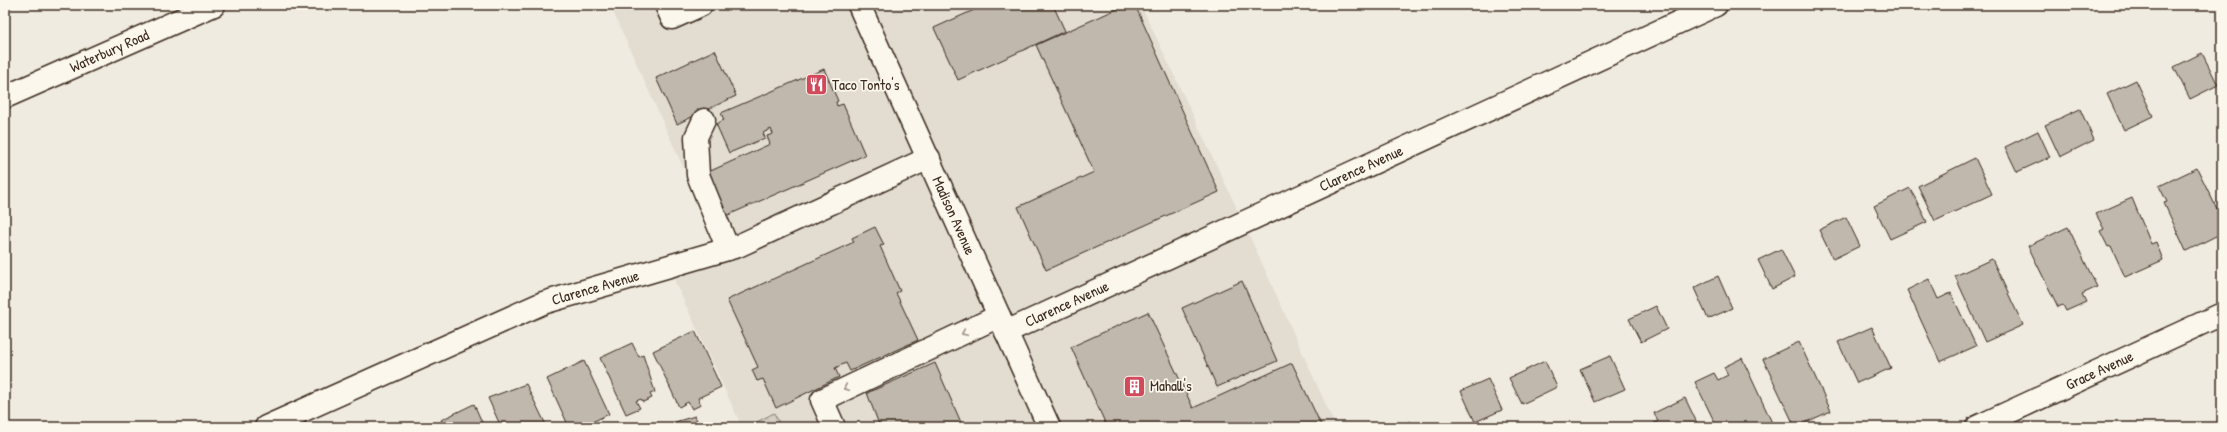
<svg xmlns="http://www.w3.org/2000/svg" width="2227" height="432" viewBox="0 0 2227 432" font-family="'Patrick Hand',sans-serif">
	<style>
		.built { fill: #e2dcd1 }
		.forest { fill: url(#forest-crowns); stroke: #887c70 }
		.building { fill: #c0b8ad; stroke: #3b2a1e }
		.lines { fill: none; stroke-linecap: round; stroke-linejoin: round }
		.minor-casing { stroke: #3b2a1e; stroke-width: 25 }
		.major-casing { stroke: #3b2a1e; stroke-width: 25 }
		.minor { stroke: #fbf7ec; stroke-width: 22 }
		.major { stroke: #fbf7ec; stroke-width: 22 }
		.oneway { stroke: #9b9085 }
		.labels { text-anchor: middle; stroke-width: 3.5; stroke-linejoin: round; paint-order: stroke }
		.street-label { font-size: 15px; fill: #3b2a1e; stroke: #fbf7ec }
		.poi-label { font-size: 15px; fill: #3b2a1e; stroke: #fbf7ec; text-anchor: start }
	</style>
	<defs>
		<pattern id="forest-crowns" width="20" height="18" patternUnits="userSpaceOnUse"><rect width="20" height="18" fill="#d5cec3"/><path d="M2 6a3 3 0 1 1 6 0M12 15a3 3 0 1 1 6 0" fill="none" stroke="#b8b1a7"/></pattern>
	</defs>
	<rect width="100%" height="100%" fill="#f0ebe0"/>
	<filter id="ink" filterUnits="userSpaceOnUse"><feTurbulence type="fractalNoise" baseFrequency=".025" numOctaves="2"/><feDisplacementMap in="SourceGraphic" scale="8" xChannelSelector="R" yChannelSelector="G"/><feConvolveMatrix kernelMatrix="1 2 1 2 8 2 1 2 1" color-interpolation-filters="sRGB"/></filter>
	<g filter="url(#ink)">
		<!-- built -->
		<path class="built" d="M 610,5 L 1141,5 L 1247,230 L 1336,427 L 781,427 L 774,413 L 747,427 L 742,427 L 672,275 L 725,260 Z"/>
		<!-- forest -->
		<path class="forest" d="M 774,413 L 781,427 L 747,427 Z"/>
		<!-- building -->
		<path class="building" d="M 922,5 L 935,5 L 924,10 Z
			M 985,5 L 1053,5 L 1065,31 L 958,80 L 934,28 Z
			M 1126,5 L 1135,5 L 1219,192 L 1046,270 L 1018,207 L 1094,172 L 1036,45 Z
			M 715,50 L 736,96 L 677,124 L 656,78 Z
			M 2202,53 L 2218,85 L 2190,99 L 2174,67 Z
			M 824,69 L 838,101 L 836,102 L 837,106 L 843,104 L 865,155 L 719,219 L 704,174 L 770,144 L 767,136 L 773,134 L 771,129 L 763,133 L 765,138 L 729,153 L 716,124 L 724,120 L 721,113 Z
			M 2136,80 L 2153,116 L 2124,130 L 2107,94 Z
			M 2080,109 L 2094,140 L 2060,157 L 2045,125 Z
			M 2038,131 L 2050,157 L 2017,172 L 2005,147 Z
			M 1975,158 L 1992,194 L 1935,221 L 1918,186 Z
			M 2197,168 L 2222,219 L 2222,233 L 2186,251 L 2164,203 L 2167,202 L 2159,186 Z
			M 1910,188 L 1927,222 L 1890,239 L 1874,206 Z
			M 2132,198 L 2151,244 L 2156,242 L 2163,260 L 2125,277 L 2111,246 L 2108,247 L 2100,231 L 2104,229 L 2096,214 Z
			M 1846,217 L 1860,246 L 1833,259 L 1819,230 Z
			M 875,227 L 884,245 L 880,246 L 900,291 L 896,293 L 918,340 L 850,371 L 846,363 L 835,368 L 839,377 L 776,408 L 763,379 L 757,381 L 752,370 L 758,367 L 727,300 L 854,242 L 852,238 Z
			M 2068,227 L 2097,287 L 2082,294 L 2086,302 L 2066,311 L 2063,305 L 2058,307 L 2028,246 Z
			M 1781,249 L 1795,277 L 1772,289 L 1758,260 Z
			M 1992,259 L 2023,325 L 1985,342 L 1955,276 Z
			M 1718,276 L 1732,308 L 1708,319 L 1694,288 Z
			M 1929,279 L 1938,299 L 1951,293 L 1976,346 L 1940,362 L 1907,290 Z
			M 1242,281 L 1277,361 L 1217,387 L 1182,308 Z
			M 1656,306 L 1667,329 L 1641,342 L 1629,319 Z
			M 1148,312 L 1193,408 L 1292,363 L 1322,427 L 1107,427 L 1071,347 Z
			M 1872,327 L 1891,368 L 1857,383 L 1838,342 Z
			M 695,331 L 721,387 L 698,398 L 701,405 L 692,409 L 688,402 L 679,407 L 653,351 Z
			M 1799,342 L 1831,411 L 1795,427 L 1763,359 Z
			M 632,343 L 639,357 L 643,355 L 655,392 L 650,394 L 652,398 L 643,402 L 641,399 L 636,401 L 640,408 L 626,414 L 600,358 Z
			M 1610,356 L 1625,389 L 1595,402 L 1580,369 Z
			M 1742,358 L 1774,427 L 1717,427 L 1695,382 L 1714,373 L 1718,380 L 1728,375 L 1724,367 Z
			M 584,361 L 609,414 L 590,423 L 592,427 L 569,427 L 547,379 Z
			M 1545,361 L 1557,387 L 1522,404 L 1509,378 Z
			M 935,363 L 963,427 L 880,427 L 867,393 Z
			M 1488,379 L 1502,410 L 1475,422 L 1461,391 Z
			M 526,384 L 547,427 L 501,427 L 488,398 Z
			M 1685,398 L 1699,427 L 1648,427 L 1658,421 L 1654,413 Z
			M 474,404 L 484,427 L 444,427 L 441,420 Z
			M 695,416 L 700,427 L 677,427 L 675,422 Z
			M 1410,421 L 1413,427 L 1399,427 Z"/>
		<g class="lines">
			<defs>
				<g id="minor">
					<path d="M 666,5 L 672,18 L 701,5"/>
					<path id="s1" d="M 5,97 L 214,5"/>
					<path d="M 704,120 L 696,137 L 698,175 L 728,249"/>
					<path id="s2" d="M 1006,332 L 1716,5"/>
					<path id="s3" d="M 266,427 L 543,303 L 738,246 L 929,158"/>
					<path d="M 834,427 L 822,400 L 999,316"/>
					<path id="s4" d="M 1977,427 L 2222,314"/>
				</g>
				<g id="major">
					<path id="s5" d="M 859,5 L 1049,427"/>
				</g>
			</defs>
			<!-- minor casing -->
			<use href="#minor" class="minor-casing"/>
			<!-- major casing -->
			<use href="#major" class="major-casing"/>
			<!-- minor -->
			<use href="#minor" class="minor"/>
			<!-- major -->
			<use href="#major" class="major"/>
		</g>
		<!-- one-way arrows -->
		<defs><path id="oneway-chevron" d="M-2-3.5L2.5 0L-2 3.5" fill="none" stroke-width="1.6" stroke-linecap="round" stroke-linejoin="round"/></defs>
		<g class="oneway">
			<use href="#oneway-chevron" transform="translate(964 333) rotate(155)"/>
			<use href="#oneway-chevron" transform="translate(846 388) rotate(155)"/>
		</g>
	</g>
	<!-- icons -->
	<defs>
		<symbol id="restaurant-square" viewBox="-11 -11 22 22"><rect x="-9" y="-9" width="18" height="18" rx="4" fill="#d1495b" stroke="#fbf7ec"/><path d="M-5-6h1v4h1v-4h1v4h1v-4h1v5L-1.5 .5V6h-2V.5L-5-1ZM5-6V6H3V1.5H1.5Q1.5-4 5-6Z" fill="#fff"/></symbol>
		<symbol id="building-square" viewBox="-11 -11 22 22"><rect x="-9" y="-9" width="18" height="18" rx="4" fill="#d1495b" stroke="#fbf7ec"/><path d="M-4-6H4V6H1V3H-1V6H-4ZM-2.5-4.3h1.7v1.8h-1.7ZM.8-4.3h1.7v1.8H.8ZM-2.5-1h1.7V.8h-1.7ZM.8-1h1.7V.8H.8Z" fill="#fff"/></symbol>
	</defs>
	<g fill-rule="evenodd">
		<use href="#restaurant-square" x="804" y="72" width="25" height="25"/>
		<use href="#building-square" x="1122" y="374" width="25" height="25"/>
	</g>
	<g class="labels">
		<!-- street labels -->
		<g class="street-label">
			<text dy="5" stroke="none"><textPath href="#s1" startOffset="114">Waterbury Road</textPath></text>
			<text dy="5" stroke="none"><textPath href="#s2" startOffset="391">Clarence Avenue</textPath></text>
			<text dy="5" stroke="none"><textPath href="#s5" startOffset="231">Madison Avenue</textPath></text>
			<text dy="5" stroke="none"><textPath href="#s3" startOffset="358">Clarence Avenue</textPath></text>
			<text dy="5" stroke="none"><textPath href="#s2" startOffset="67">Clarence Avenue</textPath></text>
			<text dy="5" stroke="none"><textPath href="#s4" startOffset="135">Grace Avenue</textPath></text>
		</g>
		<!-- poi labels -->
		<g class="poi-label">
			<text x="832" y="90">Taco Tonto's</text>
			<text x="1150" y="391">Mahall's</text>
		</g>
	</g>
	<!-- margin -->
	<rect width="2227" height="432" fill="none" stroke="#fbf7ec" stroke-width="20"/>
	<rect x="10" y="10" width="2207" height="412" fill="none" stroke="#3b2a1e" stroke-width="1.5" filter="url(#ink)"/>
</svg>
